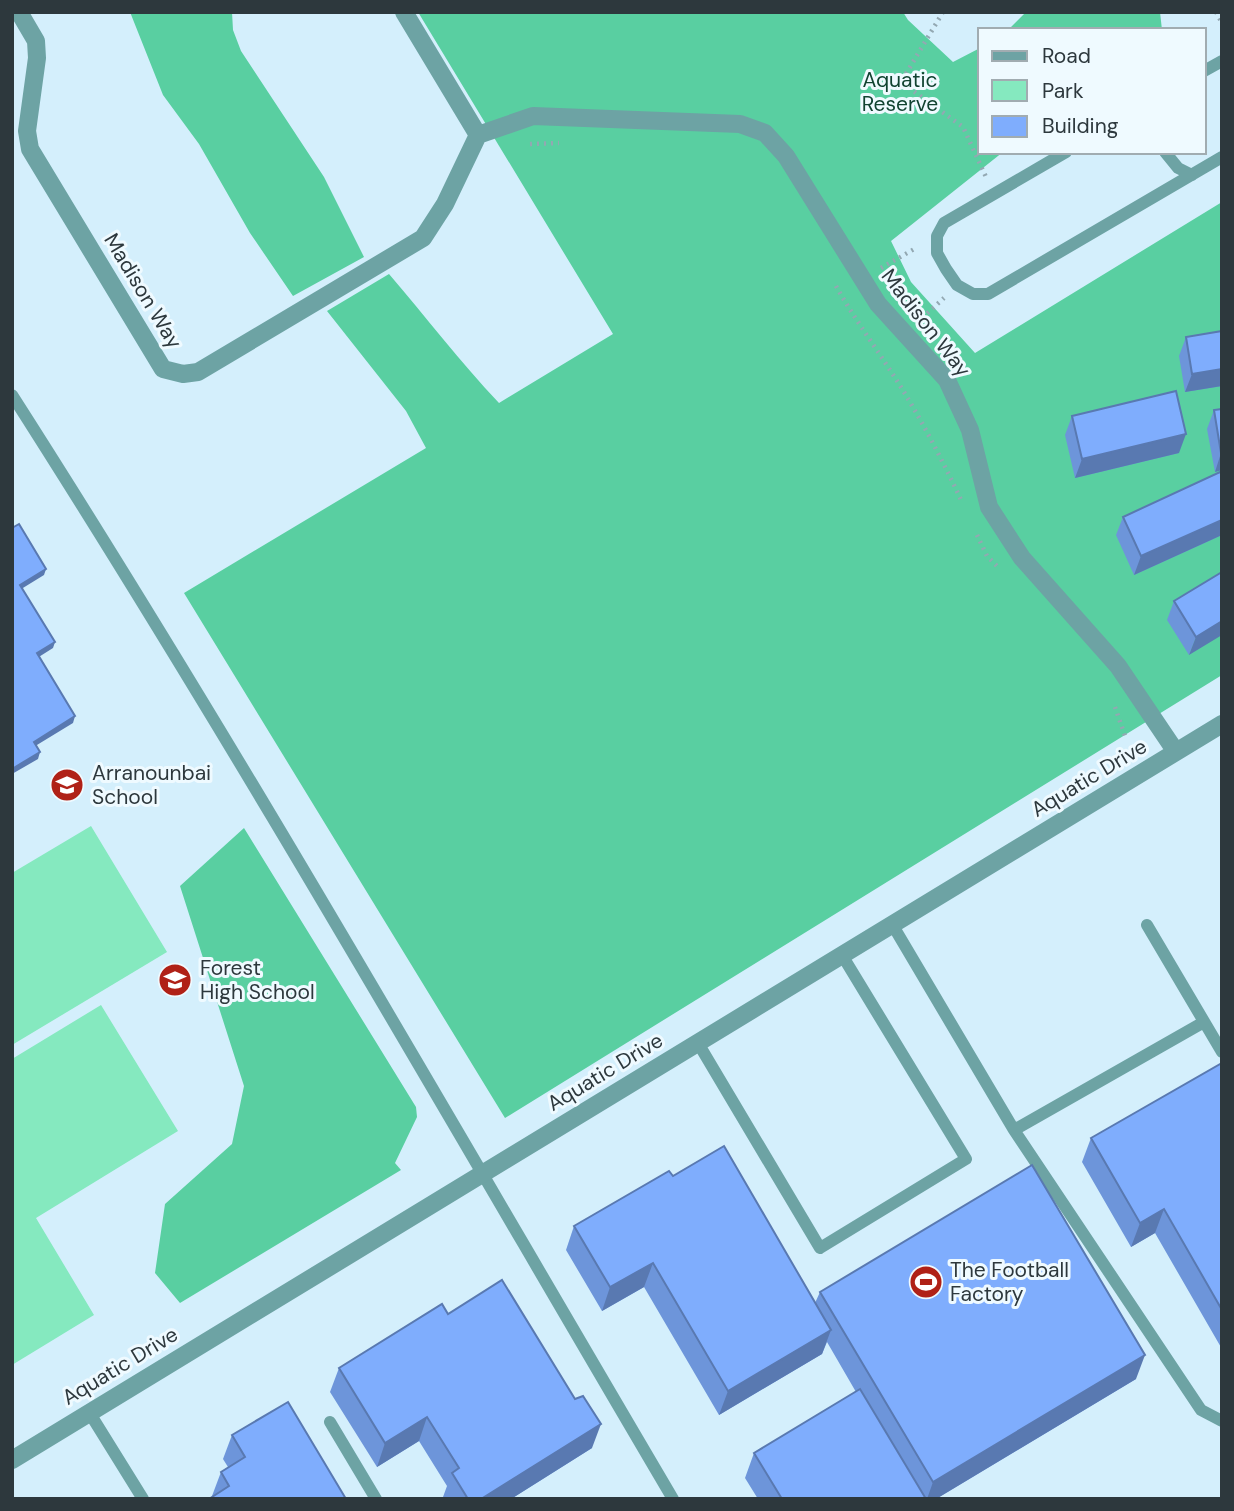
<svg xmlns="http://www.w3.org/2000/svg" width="1234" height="1511" viewBox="0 0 1234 1511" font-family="'DM Sans',sans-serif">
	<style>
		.green { fill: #85e9bf }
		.forest { fill: #59cfa1 }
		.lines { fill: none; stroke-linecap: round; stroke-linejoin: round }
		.path { stroke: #93a8b2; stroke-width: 4.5; stroke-dasharray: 2 5; stroke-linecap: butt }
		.lane { stroke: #6da3a4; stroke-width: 12 }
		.street { stroke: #6da3a4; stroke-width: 18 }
		.wall { fill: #6d95da }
		.shaded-wall { fill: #5979b1 }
		.building { fill: #7fadfd; stroke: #5979b1; stroke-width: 2 }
		.labels { text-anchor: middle; stroke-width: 6; stroke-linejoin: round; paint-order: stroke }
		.park-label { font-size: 21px; fill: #114331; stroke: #effaff }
		.street-label { font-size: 21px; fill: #2d383d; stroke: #effaff }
		.poi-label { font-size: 21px; fill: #2d383d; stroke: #effaff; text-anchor: start }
	</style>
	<rect width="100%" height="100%" fill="#d4effc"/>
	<!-- green -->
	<path class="green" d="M 91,826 L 167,952 L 12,1045 L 12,873 Z
		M 101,1005 L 178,1131 L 36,1218 L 94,1315 L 12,1365 L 12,1059 Z"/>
	<!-- forest -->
	<path class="forest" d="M 130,12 L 232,12 L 233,30 L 241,51 L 324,177 L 364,257 L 293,296 L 250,233 L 199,144 L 163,95 Z
		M 418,12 L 903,12 L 908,20 L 953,62 L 980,48 L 980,152 L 1003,152 L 891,241 L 911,282 L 975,353 L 1222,202 L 1222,675 L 505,1118 L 184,593 L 426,448 L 406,411 L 327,311 L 389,274 C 426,317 460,362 499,403 L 613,334 Z
		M 1026,12 L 1160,12 L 1162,30 L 1008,30 Z
		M 244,828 L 416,1107 L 417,1117 L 395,1163 L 401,1170 L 180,1303 L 155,1273 L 165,1204 L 232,1144 L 244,1086 L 180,886 Z"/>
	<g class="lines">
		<!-- path -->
		<path class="path" d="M 943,12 L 901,82 L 963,127 L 986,177
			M 1216,12 L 1222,23
			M 530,144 L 559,143
			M 881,268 L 916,248
			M 836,286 C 851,313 869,338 886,364 C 915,407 940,455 962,502
			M 922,318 L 944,298
			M 977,535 L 987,556 L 999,568
			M 1115,707 L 1125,736"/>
		<!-- lane -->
		<path class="lane" d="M 1204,71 L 1222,61
			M 1066,152 L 944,223 L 937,236 L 937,253 L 946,269 L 957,285 L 973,294 L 988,294 L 1222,157
			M 1165,152 L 1178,168 L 1192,175
			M 12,395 C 243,756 455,1129 673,1499
			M 892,924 L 1014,1130 L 1201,1410 L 1222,1421
			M 1147,925 L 1222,1052
			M 698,1043 L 820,1248 L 966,1159 L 842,955
			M 1014,1130 L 1204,1022
			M 89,1412 L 143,1499
			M 330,1422 L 376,1499"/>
		<!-- street -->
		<path class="street" d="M 19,12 L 36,41 L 37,58 L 27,131 L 30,149 L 163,369 L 183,374 L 198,372 L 423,238 L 445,204 L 478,135 L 404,12
			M 478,135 L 533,116 L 740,124 L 765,133 L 786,156 L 878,304 L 947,380 L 970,430 L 989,507 L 1022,558 L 1118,666 L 1176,752
			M 12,1460 L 1222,724"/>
	</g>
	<!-- wall -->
	<path class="wall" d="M 1222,331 L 1222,386 L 1185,392 L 1179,356 L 1186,337 Z
		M 1222,409 L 1222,470 L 1215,472 L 1207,429 L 1214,410 Z
		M 1072,416 L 1179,453 L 1075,478 L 1065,435 Z
		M 1222,475 L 1222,535 L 1134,575 L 1116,535 L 1123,517 Z
		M 1222,572 L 1189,655 L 1167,620 L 1174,601 Z
		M 1222,1063 L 1222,1349 L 1155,1233 L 1131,1247 L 1082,1162 L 1091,1138 Z
		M 673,1176 L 815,1303 L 820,1292 L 1136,1379 L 936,1499 L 758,1499 L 745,1478 L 754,1453 L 856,1392 L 827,1342 L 822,1354 L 719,1415 L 644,1287 L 602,1311 L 566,1250 L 574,1226 Z
		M 448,1314 L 592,1448 L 511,1499 L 445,1499 L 443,1497 L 447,1486 L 419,1441 L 377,1467 L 330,1392 L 339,1368 Z
		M 232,1435 L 346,1499 L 212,1496 L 221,1472 L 228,1467 L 223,1459 Z"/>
	<!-- shaded-wall -->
	<path class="shaded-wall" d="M 1222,369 L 1222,386 L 1185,392 L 1192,374 Z
		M 1186,434 L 1179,453 L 1075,478 L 1082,459 Z
		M 1221,453 L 1222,470 L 1215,472 Z
		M 1222,520 L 1222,535 L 1134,575 L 1141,556 Z
		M 46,569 L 44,575 L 18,591 L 20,585 Z
		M 1222,621 L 1222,635 L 1189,655 L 1196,637 Z
		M 55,642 L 53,648 L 34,660 L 37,653 Z
		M 75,716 L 73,723 L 32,748 L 34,742 Z
		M 40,752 L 38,759 L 12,774 L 12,769 Z
		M 1164,1209 L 1155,1233 L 1131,1247 L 1140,1223 Z
		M 653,1263 L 644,1287 L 602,1311 L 610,1287 Z
		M 831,1330 L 822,1354 L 719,1415 L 728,1391 Z
		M 1145,1355 L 1136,1379 L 936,1499 L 927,1499 L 933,1482 Z
		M 427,1417 L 419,1441 L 377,1467 L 385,1443 Z
		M 601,1424 L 592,1448 L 511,1499 L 481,1499 Z"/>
	<!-- building -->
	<path class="building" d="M 1222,331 L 1222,369 L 1192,374 L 1186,337 Z
		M 1176,391 L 1186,434 L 1082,459 L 1072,416 Z
		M 1222,409 L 1222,453 L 1221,453 L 1214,410 Z
		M 1220,472 L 1222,475 L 1222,520 L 1141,556 L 1123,517 Z
		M 19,524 L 46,569 L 20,585 L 55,642 L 37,653 L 75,716 L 34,742 L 40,752 L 12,769 L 12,528 Z
		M 1222,572 L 1222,621 L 1196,637 L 1174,601 Z
		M 1222,1063 L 1222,1310 L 1164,1209 L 1140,1223 L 1091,1138 Z
		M 724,1146 L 831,1330 L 728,1391 L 653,1263 L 610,1287 L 574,1226 L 669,1171 L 673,1176 Z
		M 1032,1165 L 1145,1355 L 933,1482 L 820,1292 Z
		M 502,1280 L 575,1399 L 583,1396 L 601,1424 L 481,1499 L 468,1499 L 452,1473 L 459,1468 L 427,1417 L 385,1443 L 339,1368 L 442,1304 L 448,1314 Z
		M 860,1389 L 926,1499 L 782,1499 L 754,1453 Z
		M 288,1402 L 346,1499 L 209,1499 L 229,1486 L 221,1472 L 245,1457 L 232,1435 Z"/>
	<!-- icons -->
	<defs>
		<symbol id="school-disc" viewBox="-11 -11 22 22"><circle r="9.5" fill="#b02117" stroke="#effaff"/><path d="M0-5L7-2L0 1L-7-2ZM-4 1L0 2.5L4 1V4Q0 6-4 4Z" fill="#fff"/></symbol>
		<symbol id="stadium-disc" viewBox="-11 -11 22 22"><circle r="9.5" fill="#b02117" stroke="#effaff"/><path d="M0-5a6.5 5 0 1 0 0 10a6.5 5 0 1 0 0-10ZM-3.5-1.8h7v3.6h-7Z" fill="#fff"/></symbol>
	</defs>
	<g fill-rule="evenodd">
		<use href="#school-disc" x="48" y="766" width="38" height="38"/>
		<use href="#school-disc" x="156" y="961" width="38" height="38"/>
		<use href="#stadium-disc" x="907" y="1263" width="38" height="38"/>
	</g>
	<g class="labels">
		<!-- park labels -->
		<g class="park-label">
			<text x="900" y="87">Aquatic<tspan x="900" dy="24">Reserve</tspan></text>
		</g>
		<!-- street labels -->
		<g class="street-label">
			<text transform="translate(143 291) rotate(59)" y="7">Madison Way</text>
			<text transform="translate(926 323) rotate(52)" y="7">Madison Way</text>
			<text transform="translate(1089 778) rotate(-31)" y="7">Aquatic Drive</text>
			<text transform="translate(605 1072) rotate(-31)" y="7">Aquatic Drive</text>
			<text transform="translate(120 1366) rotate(-31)" y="7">Aquatic Drive</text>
		</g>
		<!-- poi labels -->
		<g class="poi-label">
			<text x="92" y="780">Arranounbai<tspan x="92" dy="24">School</tspan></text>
			<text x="200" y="975">Forest<tspan x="200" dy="24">High School</tspan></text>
			<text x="950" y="1277">The Football<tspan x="950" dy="24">Factory</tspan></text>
		</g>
	</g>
	<!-- border -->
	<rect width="1234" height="1511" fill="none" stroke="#2d383d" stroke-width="28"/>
	<!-- legend -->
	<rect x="978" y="28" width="228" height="126" fill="#effaff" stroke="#a1acb1" stroke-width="2"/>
	<rect x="992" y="51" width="35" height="10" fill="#6da3a4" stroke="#a1acb1" stroke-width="2"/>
	<text x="1042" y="63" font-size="21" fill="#2d383d">Road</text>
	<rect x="992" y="80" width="35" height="21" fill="#85e9bf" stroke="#a1acb1" stroke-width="2"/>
	<text x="1042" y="98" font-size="21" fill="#2d383d">Park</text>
	<rect x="992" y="116" width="35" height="21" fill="#7fadfd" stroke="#a1acb1" stroke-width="2"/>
	<text x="1042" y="133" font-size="21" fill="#2d383d">Building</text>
</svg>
